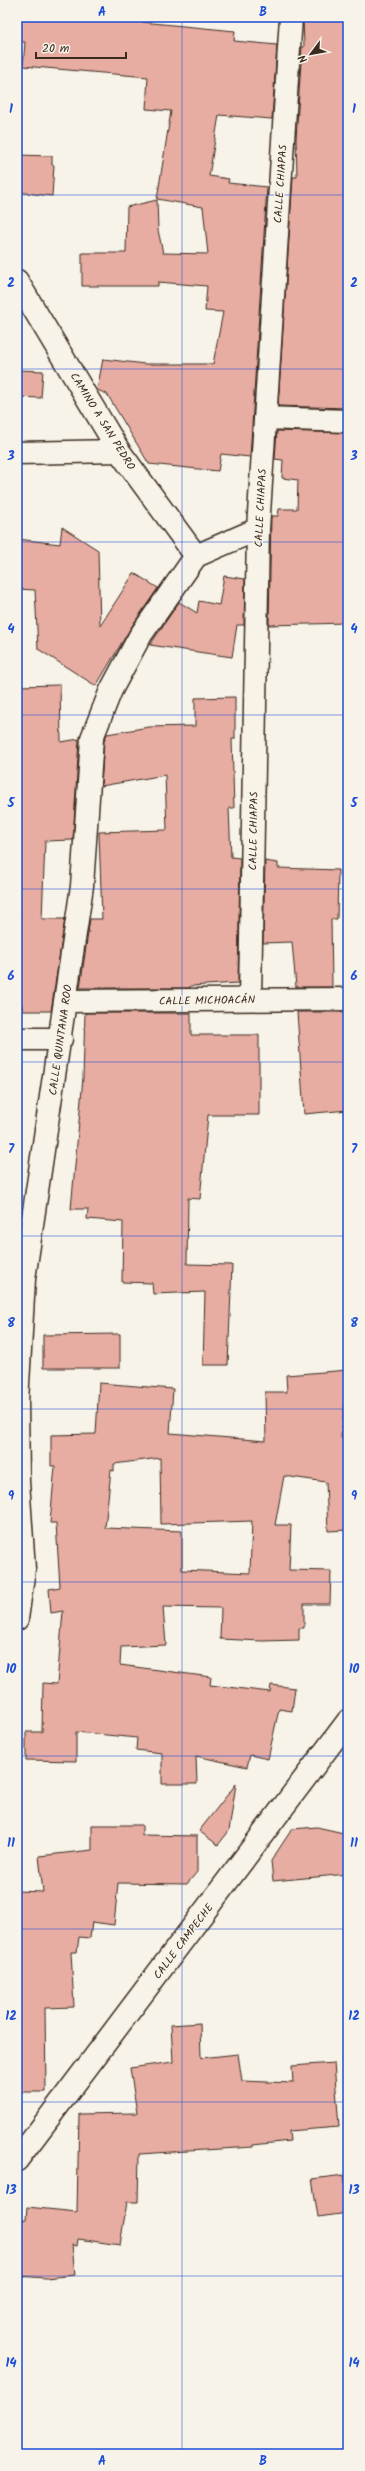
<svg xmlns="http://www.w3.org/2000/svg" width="365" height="2471" viewBox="0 0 365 2471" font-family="Kalam,sans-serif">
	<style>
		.building { fill: #e7ada3; stroke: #3b2a1e; fill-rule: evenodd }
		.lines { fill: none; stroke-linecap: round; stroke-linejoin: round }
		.street-casing { stroke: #3b2a1e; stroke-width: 25 }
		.path { stroke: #3b2a1e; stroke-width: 2.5; stroke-dasharray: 3 3; stroke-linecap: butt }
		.street { stroke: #f7f3e8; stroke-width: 22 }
		.grid { fill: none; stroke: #1d4ed8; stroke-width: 1; stroke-opacity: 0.55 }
		.labels { text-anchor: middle; stroke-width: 3; stroke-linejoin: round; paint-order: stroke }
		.street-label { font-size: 11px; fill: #3b2a1e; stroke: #f7f3e8 }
		.neatline { fill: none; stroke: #1d4ed8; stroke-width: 1.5 }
		.grid-label { font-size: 13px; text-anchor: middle; font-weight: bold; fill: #1d4ed8 }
	</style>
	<rect width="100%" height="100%" fill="#f7f3e8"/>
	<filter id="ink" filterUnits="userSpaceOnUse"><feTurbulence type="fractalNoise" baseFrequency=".025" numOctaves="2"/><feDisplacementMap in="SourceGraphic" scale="8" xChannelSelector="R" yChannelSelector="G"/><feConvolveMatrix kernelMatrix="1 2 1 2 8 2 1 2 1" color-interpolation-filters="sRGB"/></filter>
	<g filter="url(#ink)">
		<!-- building -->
		<path class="building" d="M 17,17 L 121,20 L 235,31 L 234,41 L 277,45 L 272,119 L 219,115 L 209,176 L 229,179 L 228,183 L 267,187 L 250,457 L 221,454 L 218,471 L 149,464 L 107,394 L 97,390 L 103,359 L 145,364 L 213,364 L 223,312 L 205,311 L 207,286 L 158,282 L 158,286 L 82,286 L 82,253 L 126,253 L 127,207 L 157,200 L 158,230 L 163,253 L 208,254 L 203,207 L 157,199 L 171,111 L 146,109 L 148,77 L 23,66 L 25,42 L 17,42 Z
			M 303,17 L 348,17 L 348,408 L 278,406 L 293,177 L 297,177 L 296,139 L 302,47 L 304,47 Z
			M 17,155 L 52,156 L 52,165 L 54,165 L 52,196 L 17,192 Z
			M 17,370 L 43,371 L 41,398 L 17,397 Z
			M 277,431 L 348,433 L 348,623 L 269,625 L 271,516 L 278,516 L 279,509 L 297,509 L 298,480 L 282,478 L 283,460 L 275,459 Z
			M 62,527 L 98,550 L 100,626 L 134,573 L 158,588 L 130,629 L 96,686 L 38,649 L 35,590 L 17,589 L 17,539 L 60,544 Z
			M 224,576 L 245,579 L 244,625 L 237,625 L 232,657 L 150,645 L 179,602 L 197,613 L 199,601 L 219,605 Z
			M 60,685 L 61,742 L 79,739 L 73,840 L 45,841 L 42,919 L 65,919 L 51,1011 L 22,1011 L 22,1005 L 17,1005 L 20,912 L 17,912 L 17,686 Z
			M 235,697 L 235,739 L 232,739 L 234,808 L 229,808 L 231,857 L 240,858 L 238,983 L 190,986 L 190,988 L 80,988 L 90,919 L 102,919 L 99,832 L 167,830 L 165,775 L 101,786 L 104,741 L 107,734 L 149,727 L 195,726 L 195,698 Z
			M 265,861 L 278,863 L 278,868 L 338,870 L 337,919 L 331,919 L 332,987 L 296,987 L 292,942 L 263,943 Z
			M 297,1012 L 348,1012 L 348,1110 L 304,1114 Z
			M 85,1013 L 191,1013 L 191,1035 L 259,1035 L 259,1115 L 208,1115 L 200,1199 L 188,1198 L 187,1264 L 232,1265 L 228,1365 L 203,1365 L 205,1292 L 153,1294 L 152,1283 L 122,1282 L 123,1222 L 87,1219 L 88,1209 L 71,1209 L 83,1078 Z
			M 120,1334 L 120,1368 L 43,1368 L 43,1335 Z
			M 348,1370 L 341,1438 L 348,1438 L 348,1530 L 328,1531 L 326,1482 L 284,1476 L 275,1525 L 291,1525 L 289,1570 L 331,1571 L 330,1604 L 304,1604 L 304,1628 L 299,1628 L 299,1640 L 262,1641 L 220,1639 L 221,1608 L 163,1607 L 166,1645 L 121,1647 L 120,1665 L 211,1677 L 210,1685 L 270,1692 L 271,1685 L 295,1688 L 292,1711 L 279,1709 L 268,1759 L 250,1755 L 247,1767 L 196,1756 L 197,1784 L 162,1784 L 162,1753 L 136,1750 L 137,1738 L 76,1732 L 76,1761 L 26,1760 L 26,1732 L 42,1732 L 43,1683 L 57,1684 L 63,1611 L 51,1613 L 49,1589 L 60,1587 L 56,1523 L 50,1523 L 55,1466 L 51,1466 L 51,1435 L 96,1434 L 99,1383 L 173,1389 L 170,1433 L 266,1441 L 265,1392 L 287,1392 L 286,1375 ZM 160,1458 L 161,1524 L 252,1521 L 250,1573 L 182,1570 L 182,1531 L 105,1528 L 111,1470 L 114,1471 L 114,1464 Z
			M 236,1784 L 229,1831 L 218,1845 L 199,1831 Z
			M 92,1825 L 142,1825 L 142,1835 L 197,1836 L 197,1872 L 187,1884 L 118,1883 L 114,1925 L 92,1922 L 90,1938 L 79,1937 L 77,1952 L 71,1952 L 74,2007 L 45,2008 L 46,2092 L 17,2092 L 17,1891 L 43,1892 L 39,1856 L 92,1850 Z
			M 317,1827 L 348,1834 L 348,1874 L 273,1881 L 271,1861 L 292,1829 Z
			M 200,2023 L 201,2058 L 238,2054 L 242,2081 L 293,2083 L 292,2066 L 334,2063 L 339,2127 L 289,2131 L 290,2141 L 253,2145 L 253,2147 L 139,2154 L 138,2202 L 127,2202 L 120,2245 L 78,2239 L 77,2246 L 72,2245 L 75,2275 L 46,2278 L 17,2276 L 17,2221 L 26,2220 L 27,2207 L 77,2212 L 79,2114 L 137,2113 L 130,2068 L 173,2062 L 171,2025 Z
			M 344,2175 L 345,2184 L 348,2183 L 348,2213 L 318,2217 L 312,2179 Z"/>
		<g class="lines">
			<defs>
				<path id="street" d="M 17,281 L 119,451 L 196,556
					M 265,418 L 348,421
					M 17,453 L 119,451
					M 250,999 L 258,529 L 291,17
					M 66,1001 L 348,999
					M 17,1039 L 61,1039
					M 17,1619 L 24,1569 L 18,1481 L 17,1402 L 24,1279 L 82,886 L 92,738 L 111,690 L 140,636 L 196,556 L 258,529
					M 17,2160 L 348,1721"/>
			</defs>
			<!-- street casing -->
			<use href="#street" class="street-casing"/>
			<!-- path -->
			<path class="path" d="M 17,2338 L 18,2338"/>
			<!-- street -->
			<use href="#street" class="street"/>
		</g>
	</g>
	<!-- grid -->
	<path class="grid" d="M 182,17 L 182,2454M 17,195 L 348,195M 17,369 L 348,369M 17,542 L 348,542M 17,715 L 348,715M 17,889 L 348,889M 17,1062 L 348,1062M 17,1236 L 348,1236M 17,1409 L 348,1409M 17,1582 L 348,1582M 17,1756 L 348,1756M 17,1929 L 348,1929M 17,2102 L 348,2102M 17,2276 L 348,2276"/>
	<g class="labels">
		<!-- street labels -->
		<g class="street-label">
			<text transform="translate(280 184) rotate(-86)" y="4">CALLE CHIAPAS</text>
			<text transform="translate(103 421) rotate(58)" y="4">CAMINO A SAN PEDRO</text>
			<text transform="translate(260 508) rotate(-87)" y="4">CALLE CHIAPAS</text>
			<text transform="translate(253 831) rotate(-89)" y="4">CALLE CHIAPAS</text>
			<text transform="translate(207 1000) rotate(-1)" y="4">CALLE MICHOACÁN</text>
			<text transform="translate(60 1040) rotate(-82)" y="4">CALLE QUINTANA ROO</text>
			<text transform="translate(183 1941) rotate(-53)" y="4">CALLE CAMPECHE</text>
		</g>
	</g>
	<!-- margin -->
	<rect width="365" height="2471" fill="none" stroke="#f7f3e8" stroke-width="44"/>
	<!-- north arrow -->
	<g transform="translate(311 54) rotate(238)" stroke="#f7f3e8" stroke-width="3" paint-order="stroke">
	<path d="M0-3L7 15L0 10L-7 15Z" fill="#3b2a1e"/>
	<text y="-6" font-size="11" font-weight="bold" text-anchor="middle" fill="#3b2a1e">N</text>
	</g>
	<!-- scale -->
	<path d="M36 52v6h90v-6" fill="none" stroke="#3b2a1e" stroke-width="2"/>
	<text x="42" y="52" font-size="12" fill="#3b2a1e" stroke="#f7f3e8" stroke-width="3" paint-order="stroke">20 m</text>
	<rect x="22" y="22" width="321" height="2427" class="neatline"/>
	<g class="grid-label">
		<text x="102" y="16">A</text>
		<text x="263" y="16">B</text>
		<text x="11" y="113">1</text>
		<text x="354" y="113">1</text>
		<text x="11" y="287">2</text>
		<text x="354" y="287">2</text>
		<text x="11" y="460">3</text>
		<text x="354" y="460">3</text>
		<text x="11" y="633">4</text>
		<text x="354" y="633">4</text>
		<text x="11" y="807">5</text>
		<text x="354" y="807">5</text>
		<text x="11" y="980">6</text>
		<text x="354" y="980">6</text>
		<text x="11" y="1153">7</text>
		<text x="354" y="1153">7</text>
		<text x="11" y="1327">8</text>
		<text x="354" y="1327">8</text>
		<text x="11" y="1500">9</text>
		<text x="354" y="1500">9</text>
		<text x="11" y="1673">10</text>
		<text x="354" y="1673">10</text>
		<text x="11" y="1847">11</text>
		<text x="354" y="1847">11</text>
		<text x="11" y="2020">12</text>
		<text x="354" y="2020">12</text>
		<text x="11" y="2194">13</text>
		<text x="354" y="2194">13</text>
		<text x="11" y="2367">14</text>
		<text x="354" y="2367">14</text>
		<text x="102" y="2465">A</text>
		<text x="263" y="2465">B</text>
	</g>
</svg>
